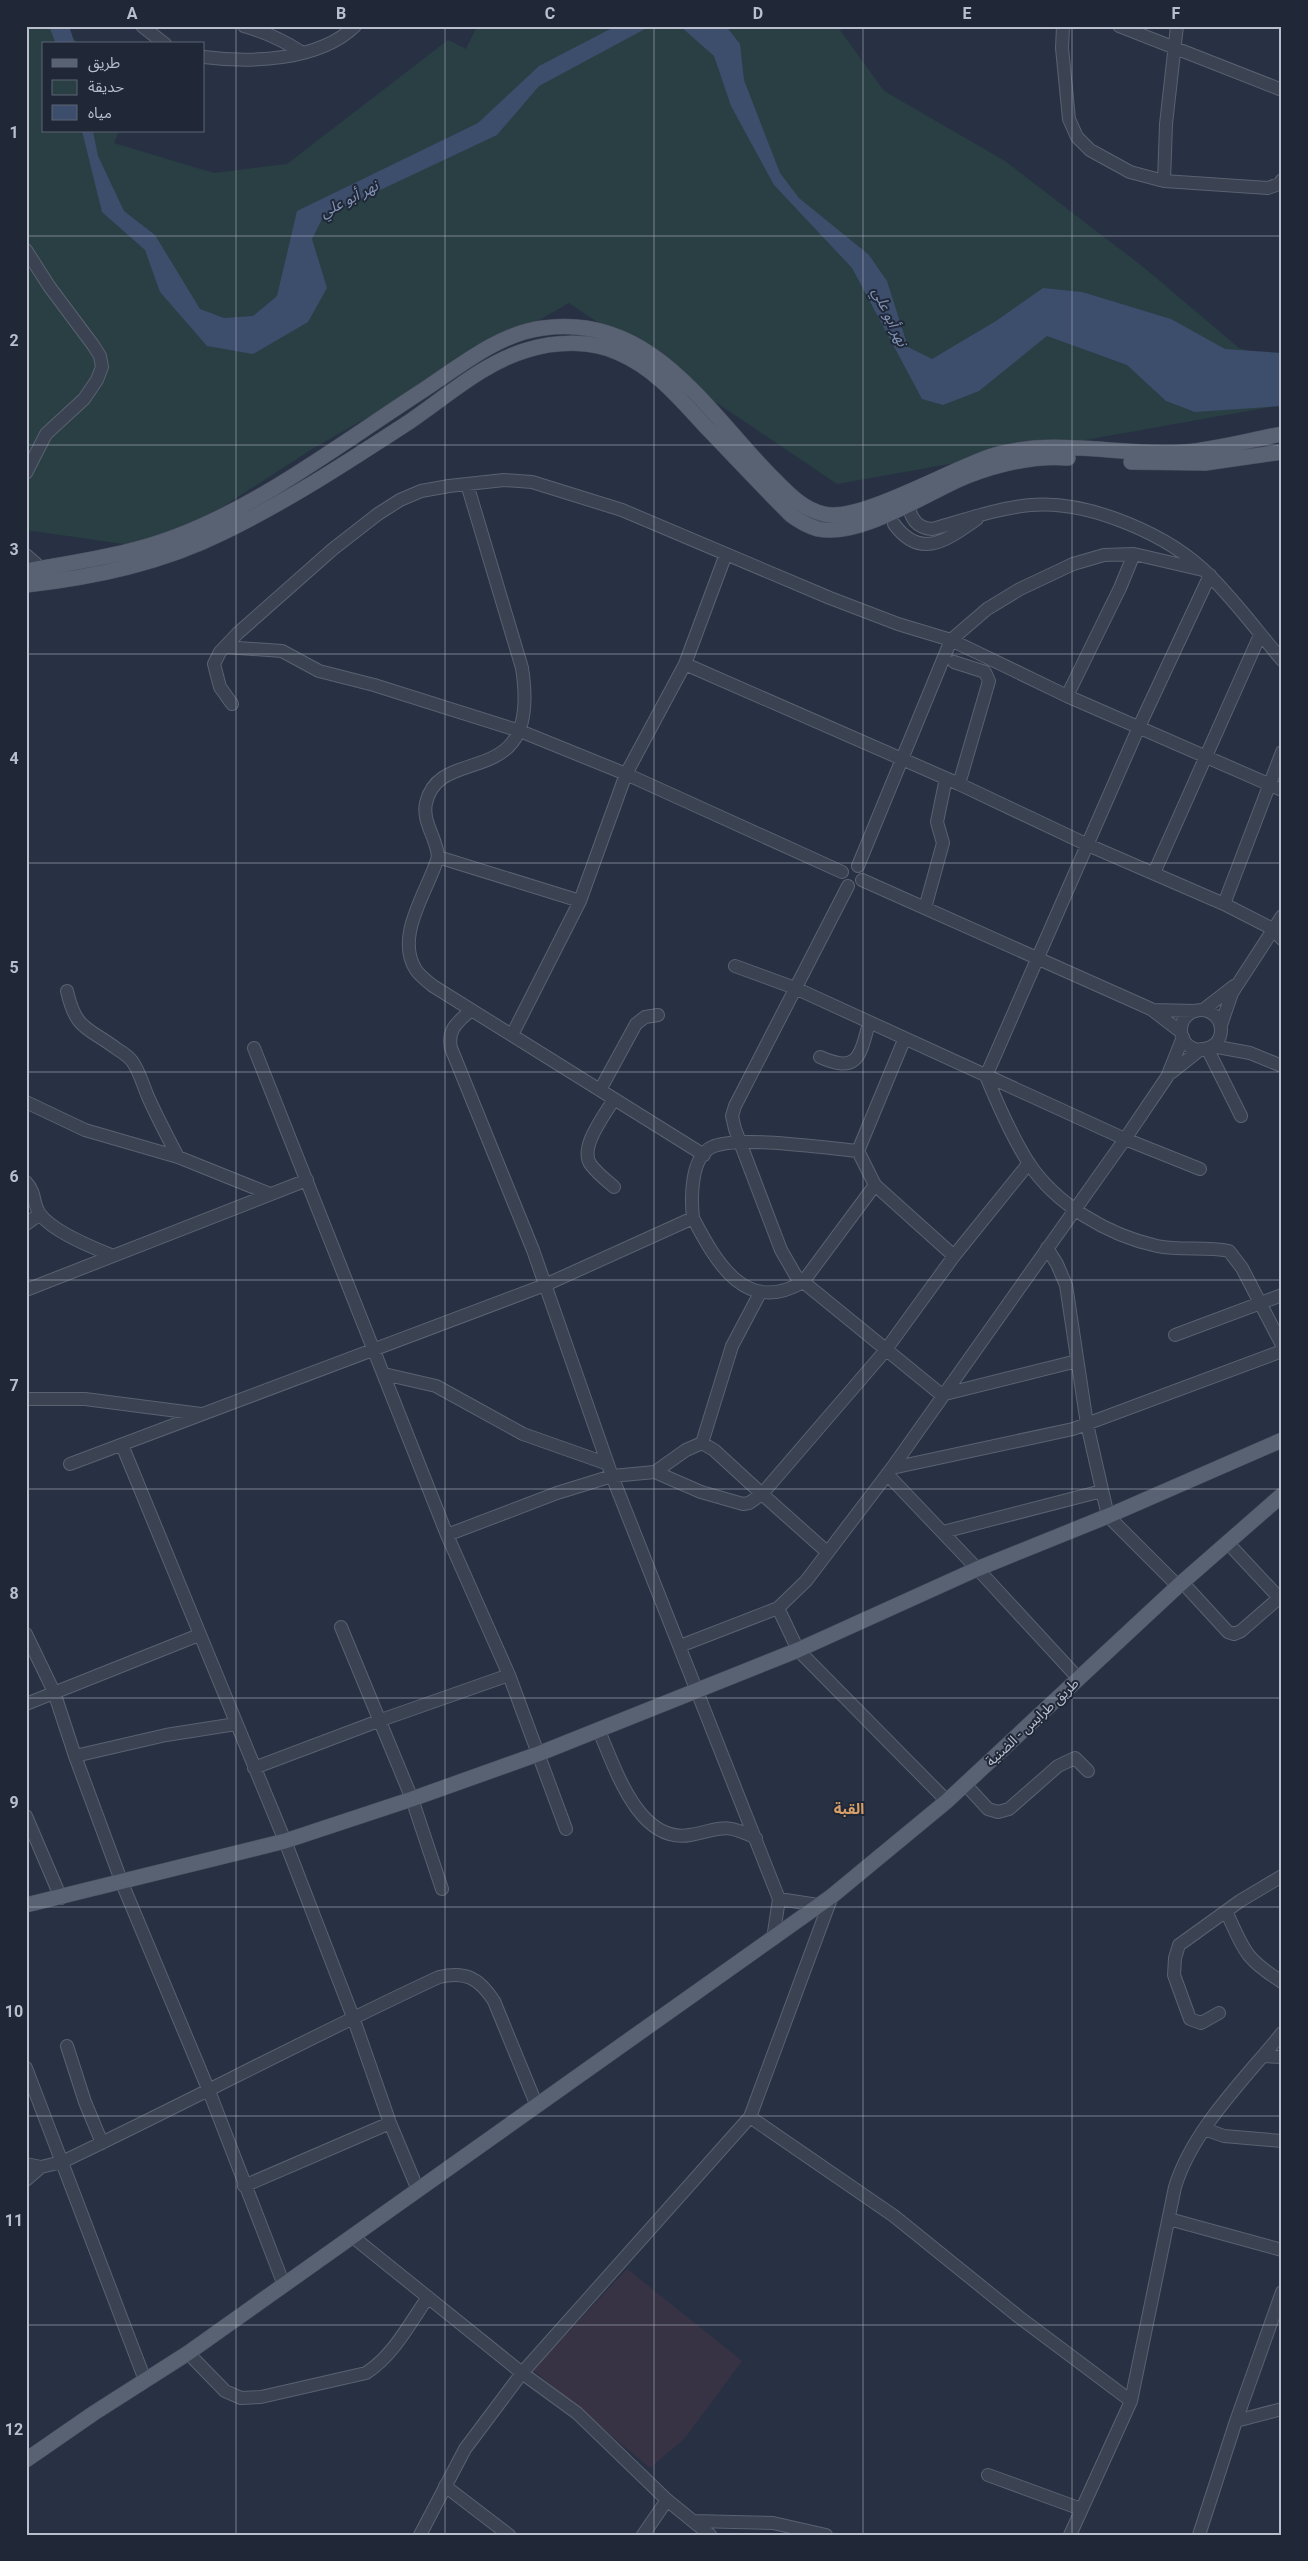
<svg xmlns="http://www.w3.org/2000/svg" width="1308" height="2561" viewBox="0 0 1308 2561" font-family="Roboto,'Noto Sans Arabic',sans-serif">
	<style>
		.medical { fill: #373344 }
		.green { fill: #293f44 }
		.water { fill: #3d4d6c }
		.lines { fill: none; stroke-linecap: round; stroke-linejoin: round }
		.minor-casing { stroke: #5a6170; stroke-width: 14 }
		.major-casing { stroke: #454c5c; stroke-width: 16 }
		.minor { stroke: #3b4353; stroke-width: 12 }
		.major { stroke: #596273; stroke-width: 15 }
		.grid { fill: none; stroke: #b9bfcd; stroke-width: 1; stroke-opacity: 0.55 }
		.labels { text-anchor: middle; stroke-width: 4; stroke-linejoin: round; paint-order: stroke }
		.street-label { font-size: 14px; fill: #b9bfcd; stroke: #202838 }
		.water-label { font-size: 15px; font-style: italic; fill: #8092b4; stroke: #202838 }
		.neighbourhood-label { font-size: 15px; font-weight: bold; fill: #d8a068; stroke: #202838 }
		.neatline { fill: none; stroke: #b9bfcd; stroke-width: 2 }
		.grid-label { font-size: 16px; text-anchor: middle; font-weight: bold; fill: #b9bfcd }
	</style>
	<rect width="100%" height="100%" fill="#273143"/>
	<!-- medical -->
	<path class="medical" d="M 627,2269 L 742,2361 L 685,2438 L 650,2468 L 533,2370 Z"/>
	<!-- green -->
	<path class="green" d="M 26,26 L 61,26 L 79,44 L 44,44 L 44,131 L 119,131 L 114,143 L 214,173 L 287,164 L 448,40 L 466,49 L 477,26 L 837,26 L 884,91 L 1005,161 L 1142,266 L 1239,348 L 1282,361 L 1282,405 L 837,484 L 569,303 L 312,449 L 158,549 L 26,530 Z"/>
	<!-- water -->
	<path class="water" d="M 49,26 L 69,26 L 75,44 L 56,44 Z
		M 616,26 L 675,26 L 645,29 L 539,86 L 497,135 L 323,217 L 312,239 L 327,288 L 308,322 L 253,354 L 207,346 L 160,292 L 145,250 L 102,212 L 82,131 L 93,131 L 98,156 L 124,211 L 155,235 L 200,309 L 224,318 L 253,316 L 277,296 L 297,211 L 478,123 L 539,66 Z
		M 680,26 L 726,26 L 740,44 L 744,80 L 780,173 L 799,198 L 869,255 L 887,281 L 908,347 L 932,359 L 996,321 L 1043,288 L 1082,292 L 1171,319 L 1225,349 L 1282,353 L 1282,406 L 1195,412 L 1166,401 L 1127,365 L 1047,336 L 979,391 L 943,405 L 922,399 L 852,268 L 774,185 L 731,106 L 714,56 Z"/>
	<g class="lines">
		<defs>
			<path id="minor" d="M 142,26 L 165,44
				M 244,26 C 265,32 283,40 301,52
				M 1063,26 L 1062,48 L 1069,119 L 1077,137 L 1090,150 L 1130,172 L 1164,181 L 1268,188 L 1279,184 L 1282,180
				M 1119,26 L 1282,90
				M 204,57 C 251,63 319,61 355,26
				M 1164,181 L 1166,124 L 1177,26
				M 26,250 L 49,286 L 93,345 L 100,356 L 102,367 L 97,380 L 84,399 L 46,434 L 26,473
				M 467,484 L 522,668 C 542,796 440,741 426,803 C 422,823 437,838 438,857 C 428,891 394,936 416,970 C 420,976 427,981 433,986 L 704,1155
				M 908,504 C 911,519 917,528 932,529 C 965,520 997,508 1031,505 C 1089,500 1170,535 1210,576 C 1236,602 1258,632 1282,660
				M 894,524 C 921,561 948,539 977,519
				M 26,555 L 41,568
				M 1210,575 L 1138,729 L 986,1076 C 998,1105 1011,1135 1028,1162 C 1056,1205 1108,1235 1157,1246 C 1181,1251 1206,1246 1229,1251 L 1242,1268 L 1282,1345
				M 225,647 L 282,651 L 319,671 L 374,685 L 520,731 L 626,774 L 842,872
				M 954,662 L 985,672 L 989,681 L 959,784
				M 685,664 L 959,784 L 1088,845 L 1224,904 L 1273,929 L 1282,939
				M 1067,696 L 1120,588 L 1134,554
				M 232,704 L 220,687 L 214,664 L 220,652 L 238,633 L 333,549 L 378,514 L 400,500 L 421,491 L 449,486 L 504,480 L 532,482 L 622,510 L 830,598 L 898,624 L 951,640 L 1067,696 L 1282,790
				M 438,857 L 580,901
				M 858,866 L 951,640 L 987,609 L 1020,589 L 1073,564 L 1104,555 L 1134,554 L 1203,570
				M 1154,873 L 1260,635
				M 862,880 L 1151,1009 L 1181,1032
				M 848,886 L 735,1106 L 732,1116 L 735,1129 L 781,1250 L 796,1276 L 943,1396
				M 1224,904 L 1282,752
				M 925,908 L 943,843 L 937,822 L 946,778
				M 735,966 L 795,988 L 1125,1139 L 1200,1169
				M 67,991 C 76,1031 88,1027 117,1049 C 122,1052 128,1056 132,1061 C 140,1072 143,1086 149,1099 C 158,1119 168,1138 178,1157
				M 471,1010 C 458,1022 447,1029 451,1048 L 533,1250 L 612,1476 L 779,1899 L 773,1939
				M 1153,1010 L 1196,1011
				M 1203,1010 L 1234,986
				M1181 1030a20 20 0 1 1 40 0a20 20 0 1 1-40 0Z
				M 1221,1025 L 1232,993 L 1282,916
				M 512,1035 L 580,901 L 626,774 L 685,664 L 726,554
				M 904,1040 L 858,1151 L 875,1185 L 954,1256
				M 1212,1046 L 1250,1053 L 1282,1066
				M 254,1048 L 447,1535 L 509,1675 L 566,1829
				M 1207,1048 L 1241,1116
				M 820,1057 C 858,1074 860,1056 869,1023
				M 1172,1072 L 1201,1049
				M 600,1090 L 636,1024 L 645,1017 L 658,1015
				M 26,1102 L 85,1130 L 178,1157 L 270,1194
				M 26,1182 C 37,1194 32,1203 40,1214 C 52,1231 91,1247 111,1255
				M 614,1187 C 606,1180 597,1173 591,1165 C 578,1148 605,1115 614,1099
				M 693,1218 C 691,1199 690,1157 712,1147 C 738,1135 826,1148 858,1151
				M 26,1224 L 40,1214
				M 1047,1248 L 1057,1264 L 1066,1285 L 1087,1424 L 1108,1516 L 1178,1586
				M 26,1290 L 307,1180
				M 1175,1335 L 1282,1295
				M 384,1374 L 436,1386 L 523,1434 L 608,1464
				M 945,1394 L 1077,1361
				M 26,1399 L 85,1399 L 201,1414
				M 702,1443 L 732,1346 L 760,1293
				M 122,1445 L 285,1841 L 353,2017 L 390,2123 L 418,2190
				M 70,1464 L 545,1285 L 693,1218 C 717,1264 746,1315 803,1282 L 875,1185
				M 892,1468 L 1073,1429 L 1282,1351
				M 887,1474 L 985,1577 L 1079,1679
				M 943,1532 L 1102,1491
				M 447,1535 L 557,1493 L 612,1476 L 655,1472 L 701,1492 L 743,1504 L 749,1503 L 762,1494 L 714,1450 L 702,1443 L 686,1450 L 655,1472
				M 1227,1542 L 1282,1601
				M 827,1552 L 762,1494 L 885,1351 L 954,1256 L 1029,1163
				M 1182,1582 L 1228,1632 L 1234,1634 L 1241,1631 L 1279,1598
				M 778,1608 L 798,1650 L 947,1801
				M 341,1627 L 412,1799 L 442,1889
				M 26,1634 L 54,1692 L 75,1756 L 122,1883 L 209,2091 L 284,2285
				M 680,1646 L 778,1608 L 806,1581 L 892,1468 L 1125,1139 L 1167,1077 L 1183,1037
				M 26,1704 L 199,1635
				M 599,1731 C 615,1767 638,1844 690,1835 C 722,1829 723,1822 756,1838
				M 75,1756 L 166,1735 L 236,1724
				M 254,1768 L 381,1720 L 509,1675
				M 965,1784 L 988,1809 L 998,1812 L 1009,1809 L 1058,1766 L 1075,1758 L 1088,1771
				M 26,1816 L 61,1898
				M 779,1899 L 818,1905
				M 1226,1911 C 1244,1950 1244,1958 1282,1982
				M 1219,2013 L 1201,2023 L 1190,2019 L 1174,1975 L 1175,1958 L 1179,1945 L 1240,1901 L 1282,1876
				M 67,2046 L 85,2102 L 102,2143
				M 1263,2056 L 1282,2057
				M 26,2068 L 145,2380
				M 750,2117 L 894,2216 L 1019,2317 L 1131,2401
				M 1204,2129 L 1224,2136 L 1282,2141
				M 26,2164 L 41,2167 L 62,2162 C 188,2102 312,2036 439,1977 C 466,1971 479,1978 494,2001 L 537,2106
				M 26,2180 L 41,2167
				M 244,2186 L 390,2123
				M 1169,2219 L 1282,2250
				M 353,2237 L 522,2373 L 577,2413 L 667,2500 L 710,2535
				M 188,2353 L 225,2391 L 241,2398 L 261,2397 L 366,2373 C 393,2356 410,2323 428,2297
				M 1236,2421 L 1282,2409
				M 988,2475 L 1081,2509
				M 445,2486 L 509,2535
				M 694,2521 L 773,2523 L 826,2535
				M 420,2535 L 465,2449 L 522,2373 L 750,2117 L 832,1896
				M 643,2535 L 667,2500
				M 1070,2535 L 1131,2401 L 1175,2187 C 1193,2129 1244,2080 1282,2033
				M 1199,2535 L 1236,2421 L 1282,2292"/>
			<path id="major" d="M 1131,462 L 1205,463 L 1282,452
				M 26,571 C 63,564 101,559 137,549 C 184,537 230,514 272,489 C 324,458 374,422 425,389 C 460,366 500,333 543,328 C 649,313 704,407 768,473 C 785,490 801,509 824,514 C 860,523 954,467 995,455 C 1057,437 1122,457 1185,452 C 1217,449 1250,440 1282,434
				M 26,585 C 95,577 162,563 224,532 C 288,501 349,461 409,422 C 446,397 483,363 527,350 C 556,341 592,340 619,353 C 656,369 680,399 707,428 C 735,457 762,486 791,515 C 799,521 808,526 818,529 C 861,538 927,492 967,476 C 999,464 1034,455 1068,458
				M 26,1905 L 285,1841 L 412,1799 L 538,1754 L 798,1650 L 977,1569 L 1108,1516 L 1282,1440
				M 26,2460 L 94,2413 L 188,2353 L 832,1896 L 947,1801 L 1178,1586 L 1282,1495"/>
		</defs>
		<!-- minor casing -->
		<use href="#minor" class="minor-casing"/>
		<!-- major casing -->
		<use href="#major" class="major-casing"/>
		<!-- minor -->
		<use href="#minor" class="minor"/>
		<!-- major -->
		<use href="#major" class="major"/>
	</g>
	<!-- grid -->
	<path class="grid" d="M 236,26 L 236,2535M 445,26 L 445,2535M 654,26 L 654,2535M 863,26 L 863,2535M 1072,26 L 1072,2535M 26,236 L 1282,236M 26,445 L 1282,445M 26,654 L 1282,654M 26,863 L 1282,863M 26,1072 L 1282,1072M 26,1280 L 1282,1280M 26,1489 L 1282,1489M 26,1698 L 1282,1698M 26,1907 L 1282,1907M 26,2116 L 1282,2116M 26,2325 L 1282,2325"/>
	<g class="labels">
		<!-- street labels -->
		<g class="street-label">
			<text transform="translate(1032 1722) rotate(-43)" y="5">طريق طرابس - الضنية</text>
		</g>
		<!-- water labels -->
		<g class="water-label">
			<text transform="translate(349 199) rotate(-27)" y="5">نهر أبو علي</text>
			<text transform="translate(890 317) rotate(65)" y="5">نهر أبو علي</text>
		</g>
		<!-- neighbourhood labels -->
		<g class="neighbourhood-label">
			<text x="849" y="1814">القبة</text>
		</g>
	</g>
	<!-- border -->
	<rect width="1308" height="2561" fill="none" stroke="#202838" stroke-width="55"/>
	<!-- legend -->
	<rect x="42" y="42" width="162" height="90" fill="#202838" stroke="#5d6474"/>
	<rect x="52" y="59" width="25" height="8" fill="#596273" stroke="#5d6474"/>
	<text x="88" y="68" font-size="15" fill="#b9bfcd">طريق</text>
	<rect x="52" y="80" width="25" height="15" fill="#293f44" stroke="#5d6474"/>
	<text x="88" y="92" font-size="15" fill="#b9bfcd">حديقة</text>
	<rect x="52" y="105" width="25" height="15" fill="#3d4d6c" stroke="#5d6474"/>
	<text x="88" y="118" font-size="15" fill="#b9bfcd">مياه</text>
	<rect x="28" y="28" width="1252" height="2506" class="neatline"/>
	<g class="grid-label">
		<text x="132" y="19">A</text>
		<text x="341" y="19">B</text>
		<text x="550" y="19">C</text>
		<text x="758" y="19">D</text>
		<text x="967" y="19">E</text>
		<text x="1176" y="19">F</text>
		<text x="14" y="138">1</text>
		<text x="14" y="346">2</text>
		<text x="14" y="555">3</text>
		<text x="14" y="764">4</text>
		<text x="14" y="973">5</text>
		<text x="14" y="1182">6</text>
		<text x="14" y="1391">7</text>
		<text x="14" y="1599">8</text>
		<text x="14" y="1808">9</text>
		<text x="14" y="2017">10</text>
		<text x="14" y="2226">11</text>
		<text x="14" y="2435">12</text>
	</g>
</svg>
